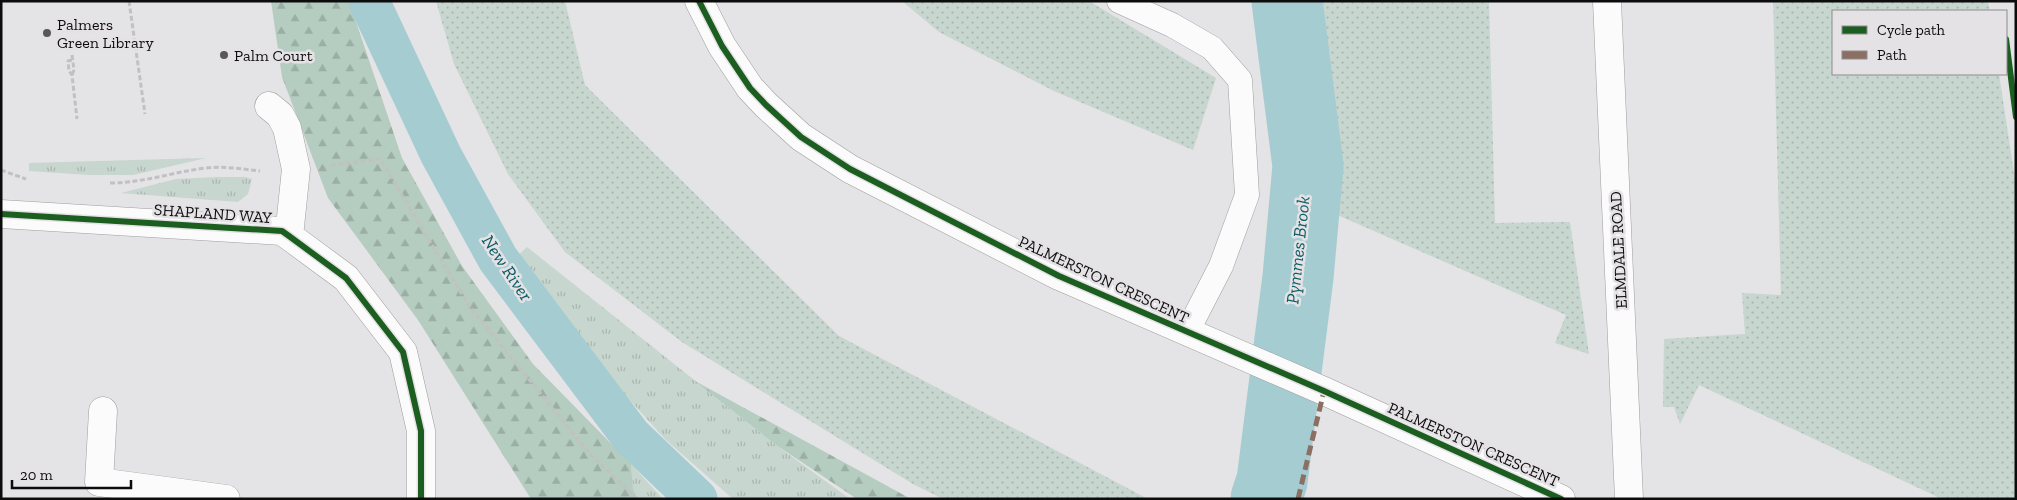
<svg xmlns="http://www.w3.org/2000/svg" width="2017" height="500" viewBox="0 0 2017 500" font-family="'Zilla Slab',serif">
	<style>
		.grass { fill: url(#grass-tufts) }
		.forest { fill: url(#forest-firs) }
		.park { fill: url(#park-dots) }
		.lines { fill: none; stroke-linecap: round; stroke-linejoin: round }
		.canal { stroke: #a4ccd1; stroke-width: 41 }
		.river { stroke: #a4ccd1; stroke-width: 71 }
		.service-casing { stroke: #9e9d9f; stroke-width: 25 }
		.minor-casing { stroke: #9e9d9f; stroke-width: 29 }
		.path { stroke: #c2c1c2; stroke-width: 3; stroke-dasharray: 5 2.5; stroke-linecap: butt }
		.service { stroke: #fbfbfb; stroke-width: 24 }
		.minor { stroke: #fbfbfb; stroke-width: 28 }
		.quiet { stroke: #8d6e63; stroke-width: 5; stroke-dasharray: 10 5; stroke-linecap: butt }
		.cycleway-casing { stroke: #e5e2e6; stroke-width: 9 }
		.cycleway { stroke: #1b5e20; stroke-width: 6 }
		.poi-dot { fill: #585759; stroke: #e5e2e6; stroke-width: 2 }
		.labels { text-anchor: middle; stroke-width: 5; stroke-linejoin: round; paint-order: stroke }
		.poi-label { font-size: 16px; fill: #0d0c0d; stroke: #e5e2e6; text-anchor: start }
		.street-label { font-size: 16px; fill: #0d0c0d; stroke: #e5e2e6 }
		.water-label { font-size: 18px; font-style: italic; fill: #085c63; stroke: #e5e2e6 }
	</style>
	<defs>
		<pattern id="grass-tufts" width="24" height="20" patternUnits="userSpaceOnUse" patternTransform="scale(1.25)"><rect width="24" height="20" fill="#c7d6ce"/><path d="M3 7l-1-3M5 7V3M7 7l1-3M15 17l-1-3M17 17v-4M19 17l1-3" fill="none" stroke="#aab6b0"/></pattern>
		<pattern id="forest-firs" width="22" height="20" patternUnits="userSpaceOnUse" patternTransform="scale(1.25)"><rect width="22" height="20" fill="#b5ccc0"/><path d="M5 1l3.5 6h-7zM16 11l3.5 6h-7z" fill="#9aaea4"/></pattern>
		<pattern id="park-dots" width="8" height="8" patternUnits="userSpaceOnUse" patternTransform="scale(1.25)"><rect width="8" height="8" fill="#c7d6ce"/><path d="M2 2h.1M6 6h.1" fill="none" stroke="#aab6b0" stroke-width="1.8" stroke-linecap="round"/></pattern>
	</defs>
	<rect width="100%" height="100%" fill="#e4e3e5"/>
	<!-- grass -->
	<path class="grass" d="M 206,158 L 133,175 L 89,175 L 29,171 L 29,163 Z
		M 218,177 L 245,177 L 252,179 L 248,194 L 238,202 L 121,193 L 176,179 Z
		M 527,247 L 776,445 L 850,499 L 733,499 L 665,439 L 558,321 L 514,259 Z
		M 631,464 L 663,499 L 638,499 L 633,489 Z"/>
	<!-- forest -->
	<path class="forest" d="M 271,1 L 349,1 L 402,158 L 462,266 L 533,364 L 631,464 L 633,489 L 638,499 L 531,499 L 418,320 L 328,198 L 282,77 Z
		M 695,381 L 911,499 L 857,499 L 776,445 Z"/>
	<!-- park -->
	<path class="park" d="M 436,1 L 565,1 L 585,85 L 839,336 L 1148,499 L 943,499 L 913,484 L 682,342 L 565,252 L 508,174 L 454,64 Z
		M 902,1 L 1089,1 L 1216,78 L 1193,150 L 1054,91 L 939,32 Z
		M 1305,1 L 1489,1 L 1495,223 L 1570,222 L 1589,354 L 1555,343 L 1566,315 L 1326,210 L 1328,169 Z
		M 1773,1 L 1988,1 L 1990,11 L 1833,11 L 1833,74 L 1999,74 L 2016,186 L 2016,499 L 1942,499 L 1699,385 L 1680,424 L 1674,407 L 1663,407 L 1664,339 L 1745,334 L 1742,293 L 1781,295 Z"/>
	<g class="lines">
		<!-- canal -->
		<path class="canal" d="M 369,1 L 441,155 L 498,259 L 631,436 L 697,499"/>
		<!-- river -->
		<path class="river" d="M 1266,499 L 1272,481 L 1298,277 L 1308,166 L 1287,1"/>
		<defs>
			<path id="service" d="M 1119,1 L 1172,25 L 1212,48 L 1240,80 L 1247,195 L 1221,266 L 1187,332"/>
			<path id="minor" d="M 699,1 L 722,46 L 750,88 L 766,105 L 801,137 L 850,169 L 1059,276 L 1324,391 L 1561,499
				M 1607,1 L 1629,499
				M 269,106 L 280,115 L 287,128 L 296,169 L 289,236
				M 1,214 L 282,231 L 289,236 L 346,278 L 403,352 L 421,431 L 421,499
				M 103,411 L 99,482 L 226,499"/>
		</defs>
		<!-- service casing -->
		<use href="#service" class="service-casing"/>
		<!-- minor casing -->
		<use href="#minor" class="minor-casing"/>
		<!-- path -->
		<path class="path" d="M 129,1 L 145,114
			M 72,55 L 74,70 L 72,75
			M 72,60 L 68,61 L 69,71 L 72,75 L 77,119
			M 331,165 L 380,159 L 469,306 L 590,454 L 637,499
			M 1,170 L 26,179
			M 110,183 C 143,183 173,172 206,168 C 224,166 242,169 260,171"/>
		<!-- service -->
		<use href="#service" class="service"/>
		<!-- minor -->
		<use href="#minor" class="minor"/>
		<!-- quiet -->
		<path class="quiet" d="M 1298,499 L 1324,391"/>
		<defs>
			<path id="cycleway" d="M 699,1 L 722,46 L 750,88 L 766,105 L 801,137 L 850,169 L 1059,276 L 1324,391 L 1561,499
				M 2006,39 L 2016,117
				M 1,214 L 282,231 L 289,236 L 346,278 L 403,352 L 421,431 L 421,499"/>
		</defs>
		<!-- cycleway casing -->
		<use href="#cycleway" class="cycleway-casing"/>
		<!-- cycleway -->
		<use href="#cycleway" class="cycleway"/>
	</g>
	<!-- markers -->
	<g class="poi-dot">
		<circle cx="47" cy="33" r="5"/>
		<circle cx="224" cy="55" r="5"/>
	</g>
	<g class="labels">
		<!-- poi labels -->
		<g class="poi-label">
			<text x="57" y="30">Palmers<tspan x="57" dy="18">Green Library</tspan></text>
			<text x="234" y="61">Palm Court</text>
		</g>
		<!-- street labels -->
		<g class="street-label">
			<text transform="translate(213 213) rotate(4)" y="6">SHAPLAND WAY</text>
			<text transform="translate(1618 250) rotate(-93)" y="6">ELMDALE ROAD</text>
			<text transform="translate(1104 279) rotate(25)" y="6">PALMERSTON CRESCENT</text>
			<text transform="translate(1474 444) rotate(24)" y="6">PALMERSTON CRESCENT</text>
		</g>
		<!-- water labels -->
		<g class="water-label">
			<text transform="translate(1298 250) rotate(-84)" y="6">Pymmes Brook</text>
			<text transform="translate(507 268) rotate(56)" y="6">New River</text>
		</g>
	</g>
	<!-- border -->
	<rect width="2017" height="500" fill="none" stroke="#0d0c0d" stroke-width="5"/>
	<!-- legend -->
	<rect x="1832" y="10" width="175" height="65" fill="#e5e2e6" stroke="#8f8c8f"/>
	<rect x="1842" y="26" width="25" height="8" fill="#1b5e20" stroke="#8f8c8f"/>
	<text x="1877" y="35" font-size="15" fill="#0d0c0d">Cycle path</text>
	<rect x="1842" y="51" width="25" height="8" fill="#8d6e63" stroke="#8f8c8f"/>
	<text x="1877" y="60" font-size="15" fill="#0d0c0d">Path</text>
	<!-- scale -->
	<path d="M12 480v8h119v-8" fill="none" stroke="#0d0c0d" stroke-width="2.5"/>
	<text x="20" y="480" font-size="15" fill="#0d0c0d" stroke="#e5e2e6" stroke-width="4" paint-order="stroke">20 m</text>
</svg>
